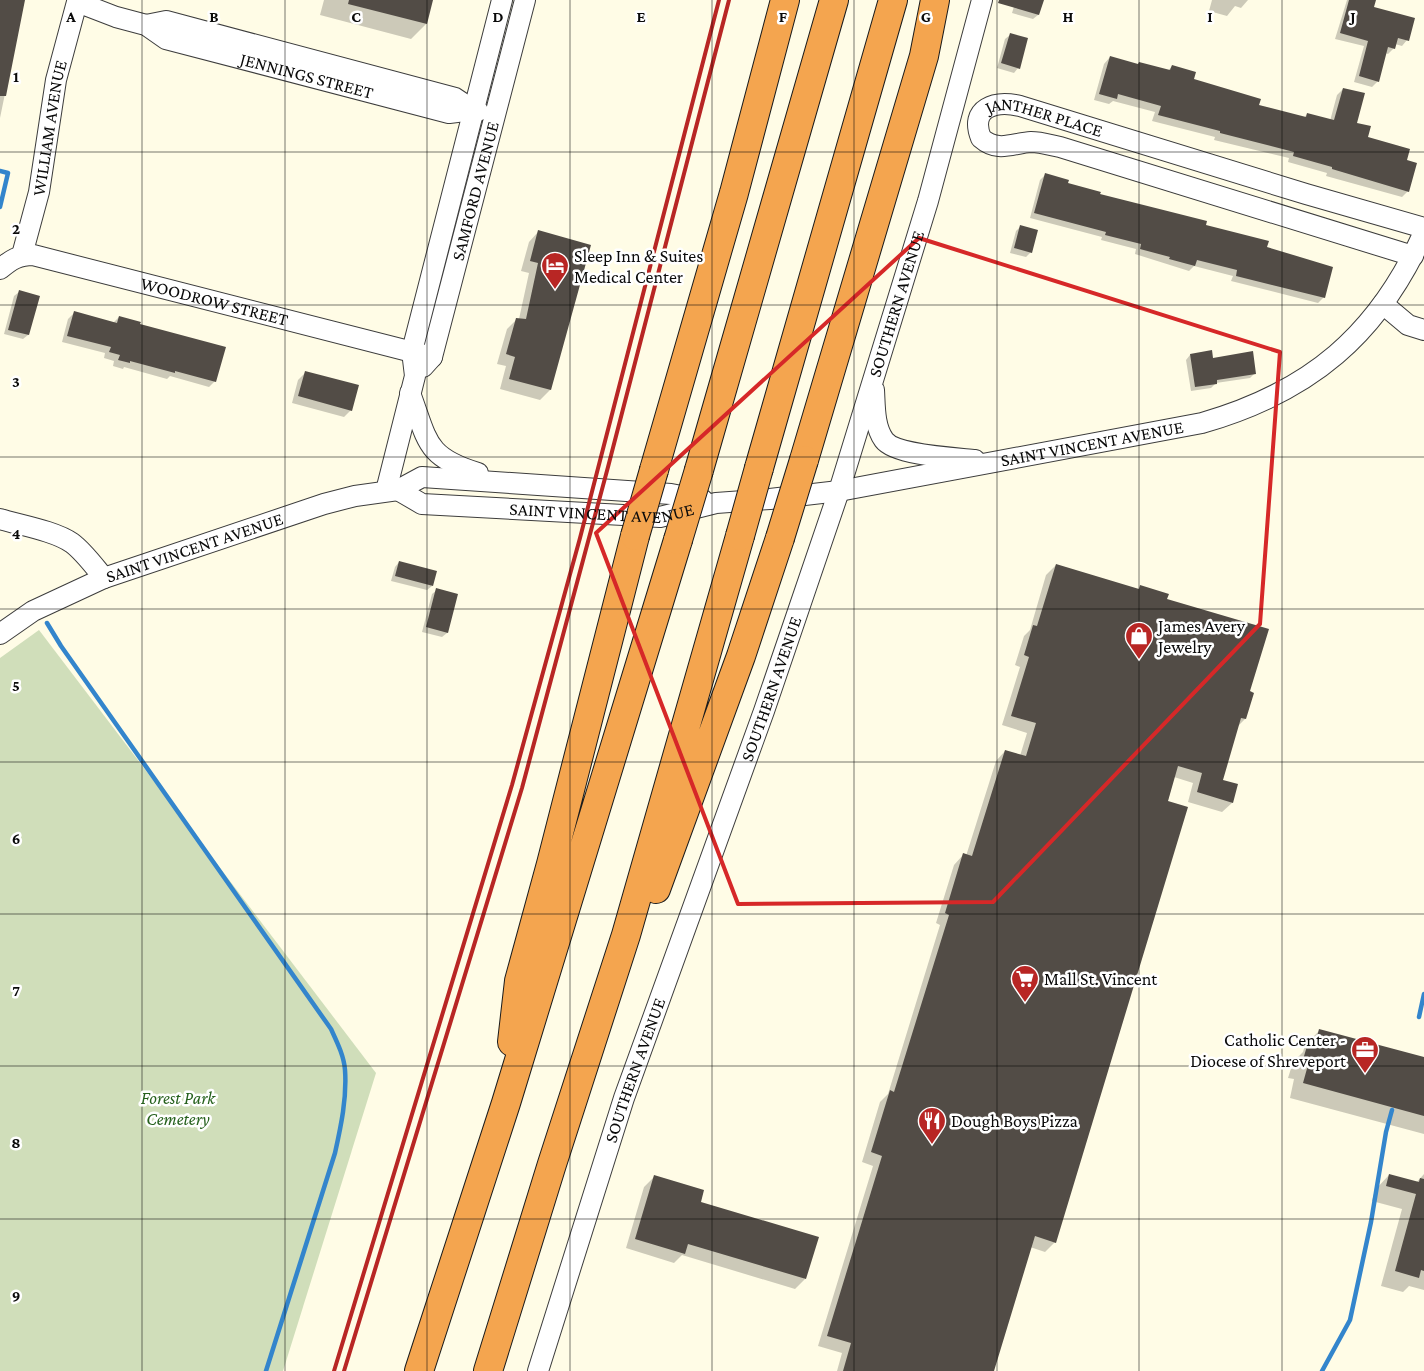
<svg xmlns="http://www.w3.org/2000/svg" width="1424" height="1371" viewBox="0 0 1424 1371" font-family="'Crimson Pro',serif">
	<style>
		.cemetery { fill: #d0deba }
		.shadow { fill: #0003 }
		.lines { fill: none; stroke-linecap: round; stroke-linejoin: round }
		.stream { stroke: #3385cc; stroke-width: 4.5 }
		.building { fill: #524c46 }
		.minor-casing { stroke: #3d3d3d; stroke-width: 22 }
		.highway-casing { stroke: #1b1b1b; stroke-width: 30 }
		.minor { stroke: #fff; stroke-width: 20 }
		.highway { stroke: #f4a54f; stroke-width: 28 }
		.rail { stroke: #b82624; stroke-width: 4 }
		.highway-bridge-casing { stroke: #1b1b1b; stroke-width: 30; stroke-linecap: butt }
		.highway-bridge { stroke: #f4a54f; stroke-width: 28 }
		.marked { fill: none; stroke: #d62828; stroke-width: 4; stroke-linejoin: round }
		.grid { fill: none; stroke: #0a0a0a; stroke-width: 1; stroke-opacity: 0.55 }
		.labels { text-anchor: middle; stroke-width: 5; stroke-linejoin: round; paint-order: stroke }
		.street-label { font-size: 18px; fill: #0a0a0a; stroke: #fff }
		.poi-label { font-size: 18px; fill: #0a0a0a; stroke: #fff; text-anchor: start }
		.park-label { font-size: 18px; font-style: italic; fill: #25601c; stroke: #fff }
		.grid-label { font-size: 16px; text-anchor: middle; font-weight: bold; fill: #0a0a0a; stroke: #fff; stroke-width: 5; stroke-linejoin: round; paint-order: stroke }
	</style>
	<rect width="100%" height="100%" fill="#fffce6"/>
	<!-- cemetery -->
	<path class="cemetery" d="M 39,630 L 376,1073 L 283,1371 L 0,1371 L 0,658 Z"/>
	<!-- shadow -->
	<path class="shadow" d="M 0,0 L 24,1 L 0,118 Z
		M 324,0 L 432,0 L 426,24 L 411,39 L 320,15 Z
		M 1016,0 L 1042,0 L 1038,15 L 1033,19 L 1012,13 Z
		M 1212,0 L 1248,0 L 1241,8 L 1235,6 L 1227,16 L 1209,11 Z
		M 1347,0 L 1367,0 L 1372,8 L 1407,40 L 1402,46 L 1395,44 L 1394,48 L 1388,54 L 1385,53 L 1378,81 L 1372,87 L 1354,82 L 1364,46 L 1335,39 Z
		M 1010,35 L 1018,68 L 1014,73 L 997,68 L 1005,39 Z
		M 1110,57 L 1137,65 L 1168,71 L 1172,66 L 1192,80 L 1257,106 L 1304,118 L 1307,114 L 1330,121 L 1337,95 L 1343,89 L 1356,123 L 1367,138 L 1405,161 L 1408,191 L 1402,197 L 1326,176 L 1327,173 L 1288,162 L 1289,158 L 1214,140 L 1215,137 L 1152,121 L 1155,112 L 1113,101 L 1109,104 L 1094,100 L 1104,64 Z
		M 1045,175 L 1066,184 L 1099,195 L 1204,226 L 1265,248 L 1324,297 L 1318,303 L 1231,281 L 1233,276 L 1194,266 L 1189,271 L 1135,254 L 1136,249 L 1101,240 L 1102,237 L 1030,218 L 1040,180 Z
		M 1021,226 L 1031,252 L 1026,257 L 1010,253 L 1016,231 Z
		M 538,232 L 590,246 L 550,390 L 540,400 L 500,389 L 506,366 L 497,364 L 507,329 L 517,319 L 519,319 L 529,273 L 521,271 L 529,242 Z
		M 19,292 L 39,297 L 28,335 L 23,339 L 4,334 L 14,296 Z
		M 74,313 L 113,323 L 119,317 L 139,325 L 215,381 L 209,387 L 170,376 L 167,379 L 124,367 L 123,369 L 113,366 L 114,361 L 104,358 L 105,353 L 62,342 L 68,319 Z
		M 1190,355 L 1212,359 L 1255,373 L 1250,378 L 1216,383 L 1211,388 L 1191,391 L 1186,360 Z
		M 306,372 L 351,410 L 344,417 L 292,403 L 298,380 Z
		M 399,562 L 432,586 L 427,590 L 391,581 L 395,567 Z
		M 1056,565 L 1137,590 L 1140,587 L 1166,599 L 1248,692 L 1252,693 L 1245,719 L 1238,726 L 1221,781 L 1232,803 L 1222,812 L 1188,802 L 1193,783 L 1174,777 L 1055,1242 L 1045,1252 L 1030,1247 L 993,1371 L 837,1371 L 842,1353 L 818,1346 L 873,1166 L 862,1162 L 880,1102 L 888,1094 L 940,925 L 936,923 L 954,865 L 963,855 L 966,856 L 996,761 L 1005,751 L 1020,756 L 1027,733 L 1002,725 L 1020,667 L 1015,665 L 1024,636 L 1030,630 L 1046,575 Z
		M 437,590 L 457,595 L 447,633 L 442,637 L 422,632 L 432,594 Z
		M 1320,1030 L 1424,1058 L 1424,1134 L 1290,1098 L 1294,1079 L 1288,1078 L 1293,1062 L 1303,1052 L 1305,1045 Z
		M 1424,1174 L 1424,1290 L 1409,1286 L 1403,1292 L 1381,1286 L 1402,1209 L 1372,1201 L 1375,1190 L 1389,1175 L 1416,1183 Z
		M 654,1177 L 700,1203 L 805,1279 L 795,1289 L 682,1255 L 674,1263 L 626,1248 L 644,1187 Z"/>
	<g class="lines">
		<!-- stream -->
		<path class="stream" d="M 0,171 L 8,173 L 0,207
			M 47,623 L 61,646 L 331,1029 C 337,1042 344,1056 345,1070 C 347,1098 341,1126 335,1153 L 266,1371
			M 1419,1017 L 1424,994
			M 1322,1371 L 1350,1320 L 1371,1222 L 1386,1132 L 1392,1110"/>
	</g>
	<!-- building -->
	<path class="building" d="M 0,0 L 25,0 L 6,96 L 0,96 Z
		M 349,0 L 433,0 L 427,24 L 348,4 Z
		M 999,0 L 1044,0 L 1039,15 L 998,3 Z
		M 1349,0 L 1376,0 L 1374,7 L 1415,18 L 1409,41 L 1398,38 L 1395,49 L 1388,47 L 1379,82 L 1359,76 L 1368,41 L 1340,33 Z
		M 1010,33 L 1028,38 L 1020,69 L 1001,63 Z
		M 1110,56 L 1138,64 L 1139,62 L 1170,70 L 1172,65 L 1196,72 L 1194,79 L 1261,99 L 1259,105 L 1306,117 L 1307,113 L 1334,120 L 1343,88 L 1365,93 L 1357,123 L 1371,126 L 1368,137 L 1410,149 L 1407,160 L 1417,163 L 1409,192 L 1332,169 L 1332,167 L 1293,156 L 1294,152 L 1220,133 L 1220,131 L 1158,115 L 1161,106 L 1118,94 L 1117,99 L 1099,94 Z
		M 1045,173 L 1069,180 L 1068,183 L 1101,192 L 1100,194 L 1207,221 L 1206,225 L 1269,241 L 1267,247 L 1333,267 L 1325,298 L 1236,276 L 1237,270 L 1197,260 L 1195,266 L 1169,259 L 1170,257 L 1140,249 L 1141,244 L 1105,235 L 1106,232 L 1034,213 Z
		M 1020,225 L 1038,230 L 1032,253 L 1014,248 Z
		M 538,230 L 591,245 L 551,390 L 509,379 L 515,357 L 506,354 L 516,318 L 526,319 L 538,263 L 530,261 Z
		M 19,290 L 40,296 L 29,335 L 8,330 Z
		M 74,311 L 117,323 L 119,316 L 141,322 L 140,324 L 226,347 L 216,382 L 175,371 L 175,373 L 130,361 L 130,363 L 118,360 L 120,355 L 109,352 L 111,347 L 67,336 Z
		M 1212,350 L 1213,358 L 1253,351 L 1256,374 L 1217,380 L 1217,384 L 1195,387 L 1190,354 Z
		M 305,371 L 359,385 L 352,411 L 298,396 Z
		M 399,561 L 437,571 L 433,586 L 395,576 Z
		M 1056,564 L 1139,589 L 1140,585 L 1169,594 L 1167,599 L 1269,629 L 1250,691 L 1254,693 L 1246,719 L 1241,718 L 1223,780 L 1238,784 L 1233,803 L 1197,792 L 1202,773 L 1178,766 L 1168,801 L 1188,807 L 1056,1243 L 1035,1236 L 994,1371 L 843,1371 L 851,1343 L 827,1336 L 882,1156 L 871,1152 L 890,1090 L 894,1092 L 949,915 L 945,913 L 963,853 L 972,856 L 1005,750 L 1026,756 L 1036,723 L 1011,716 L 1029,657 L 1024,655 L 1033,625 L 1037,626 Z
		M 436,588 L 458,594 L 448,633 L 426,627 Z
		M 1319,1029 L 1424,1057 L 1424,1116 L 1303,1083 L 1308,1065 L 1302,1063 L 1307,1046 L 1314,1048 Z
		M 1389,1174 L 1419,1182 L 1420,1178 L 1424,1179 L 1424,1271 L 1421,1270 L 1419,1278 L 1395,1271 L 1416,1194 L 1386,1186 Z
		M 654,1175 L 704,1190 L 701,1202 L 819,1237 L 806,1279 L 688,1244 L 685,1254 L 635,1239 Z"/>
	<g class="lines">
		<defs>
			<g id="minor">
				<path d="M 146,25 L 166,21 L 455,98 L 473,110 L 478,111"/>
				<path id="s1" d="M 22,255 L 39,192 L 56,80 L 77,2 L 116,17 L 146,25 L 166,39 L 449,113 L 473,110"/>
				<path id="s2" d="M 1413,256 L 1060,147 C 1050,145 1041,142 1031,142 C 1013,143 998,153 981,138 C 969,108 995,100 1020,106 L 1306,194 L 1424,228"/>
				<path id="s3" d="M 0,269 C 11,260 18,255 33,255 L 432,357"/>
				<path d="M 1383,304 L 1408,325 L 1424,330"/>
				<path id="s4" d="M 423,367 L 432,357 L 525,0"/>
				<path d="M 874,390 C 875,406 874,426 884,440 C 895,455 955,458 975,460"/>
				<path d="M 410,393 C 428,441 425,457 478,473"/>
				<path id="s5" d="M 398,490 L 422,504 L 660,517 L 716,503 L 770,499 L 839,491 L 1202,423 C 1310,392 1378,335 1424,232"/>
				<path d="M 386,491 L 415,376 L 412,351 L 502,0"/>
				<path d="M 0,519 C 20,525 55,531 72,543 C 84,552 94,566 104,578"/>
				<path id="s6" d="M 0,634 L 33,611 L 104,578 L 324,504 L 355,496 L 398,490 L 422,477 L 671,494 L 703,500"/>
				<path id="s7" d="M 538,1371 L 624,1098 L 764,711 L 839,491 L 928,201 L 982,0"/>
			</g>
			<path id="highway" d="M 804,460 L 924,56 L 935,0
				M 759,468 L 893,0
				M 654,470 L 734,193 L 785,0
				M 699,470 L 834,0
				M 656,889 L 741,656 L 780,538
				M 512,1042 L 519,981 L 551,864 L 635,536
				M 419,1371 L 506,1103 L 678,540
				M 488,1371 L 552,1164 L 626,935 L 740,536"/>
		</defs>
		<!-- minor casing -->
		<use href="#minor" class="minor-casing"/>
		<!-- highway casing -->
		<use href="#highway" class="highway-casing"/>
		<!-- minor -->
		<use href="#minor" class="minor"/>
		<!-- highway -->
		<use href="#highway" class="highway"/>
		<!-- rail -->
		<path class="rail" d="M 334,1371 L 512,785 L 580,538 L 719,0
			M 344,1371 L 522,788 L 608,467 L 729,0"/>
		<defs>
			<path id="highway-bridge" d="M 635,536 L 654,470
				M 740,536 L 759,468
				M 780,538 L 804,460
				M 678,540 L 699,470"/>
		</defs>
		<!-- highway-bridge casing -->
		<use href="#highway-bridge" class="highway-bridge-casing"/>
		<!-- highway-bridge -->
		<use href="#highway-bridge" class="highway-bridge"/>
	</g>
	<!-- marked area -->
	<path class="marked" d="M 919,238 L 1280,352 L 1260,624 L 993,902 L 738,904 L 596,533 Z"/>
	<!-- grid -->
	<path class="grid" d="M 142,0 L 142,1371M 285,0 L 285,1371M 427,0 L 427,1371M 570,0 L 570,1371M 712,0 L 712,1371M 854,0 L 854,1371M 997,0 L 997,1371M 1139,0 L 1139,1371M 1282,0 L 1282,1371M 0,152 L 1424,152M 0,305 L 1424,305M 0,457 L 1424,457M 0,609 L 1424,609M 0,762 L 1424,762M 0,914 L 1424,914M 0,1066 L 1424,1066M 0,1219 L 1424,1219"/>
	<!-- icons -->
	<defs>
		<symbol id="hotel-pin" viewBox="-11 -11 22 30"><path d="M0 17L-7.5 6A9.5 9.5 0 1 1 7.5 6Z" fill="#b82624" stroke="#fff"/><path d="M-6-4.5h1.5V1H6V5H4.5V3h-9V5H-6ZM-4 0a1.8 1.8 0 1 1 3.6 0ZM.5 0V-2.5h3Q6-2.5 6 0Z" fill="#fff"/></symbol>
		<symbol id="shop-pin" viewBox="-11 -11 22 30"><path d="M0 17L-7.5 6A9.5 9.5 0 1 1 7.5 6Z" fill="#b82624" stroke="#fff"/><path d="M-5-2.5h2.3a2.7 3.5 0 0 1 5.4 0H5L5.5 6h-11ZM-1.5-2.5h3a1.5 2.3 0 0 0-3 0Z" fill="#fff"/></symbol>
		<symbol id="supermarket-pin" viewBox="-11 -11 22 30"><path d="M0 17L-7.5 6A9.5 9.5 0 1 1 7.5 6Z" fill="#b82624" stroke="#fff"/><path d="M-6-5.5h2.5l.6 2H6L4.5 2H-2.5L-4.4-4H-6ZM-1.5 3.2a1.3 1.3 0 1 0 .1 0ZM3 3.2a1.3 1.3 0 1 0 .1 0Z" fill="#fff"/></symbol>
		<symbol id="office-pin" viewBox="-11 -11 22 30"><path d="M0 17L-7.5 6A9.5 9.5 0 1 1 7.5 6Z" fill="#b82624" stroke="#fff"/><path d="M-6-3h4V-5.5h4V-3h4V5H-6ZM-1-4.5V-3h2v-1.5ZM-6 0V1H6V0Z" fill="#fff"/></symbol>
		<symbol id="restaurant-pin" viewBox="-11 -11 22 30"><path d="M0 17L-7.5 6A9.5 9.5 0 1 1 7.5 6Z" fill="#b82624" stroke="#fff"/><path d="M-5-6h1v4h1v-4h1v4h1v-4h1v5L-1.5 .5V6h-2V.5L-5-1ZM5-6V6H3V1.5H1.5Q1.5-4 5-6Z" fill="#fff"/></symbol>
	</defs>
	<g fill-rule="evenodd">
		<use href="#hotel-pin" x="539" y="250" width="32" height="43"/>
		<use href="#shop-pin" x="1123" y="620" width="32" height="43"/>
		<use href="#supermarket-pin" x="1009" y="963" width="32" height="43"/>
		<use href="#office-pin" x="1349" y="1034" width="32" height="43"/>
		<use href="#restaurant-pin" x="916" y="1105" width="32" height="43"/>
	</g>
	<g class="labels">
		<!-- street labels -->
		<g class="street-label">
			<text dy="6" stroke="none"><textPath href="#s1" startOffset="502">JENNINGS STREET</textPath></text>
			<text dy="6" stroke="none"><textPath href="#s2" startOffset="544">JANTHER PLACE</textPath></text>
			<text dy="6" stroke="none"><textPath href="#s1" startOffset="130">WILLIAM AVENUE</textPath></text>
			<text dy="6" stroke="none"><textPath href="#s4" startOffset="185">SAMFORD AVENUE</textPath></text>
			<text dy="6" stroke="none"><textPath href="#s3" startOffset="224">WOODROW STREET</textPath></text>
			<text dy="6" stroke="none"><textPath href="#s7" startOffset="1126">SOUTHERN AVENUE</textPath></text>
			<text dy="6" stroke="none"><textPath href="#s5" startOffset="705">SAINT VINCENT AVENUE</textPath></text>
			<text dy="6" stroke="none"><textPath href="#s5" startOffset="208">SAINT VINCENT AVENUE</textPath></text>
			<text dy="6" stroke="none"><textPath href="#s6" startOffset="214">SAINT VINCENT AVENUE</textPath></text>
			<text dy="6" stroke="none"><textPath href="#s7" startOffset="721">SOUTHERN AVENUE</textPath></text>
			<text dy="6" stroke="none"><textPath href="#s7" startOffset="316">SOUTHERN AVENUE</textPath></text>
		</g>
		<!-- poi labels -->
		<g class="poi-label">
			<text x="574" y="262">Sleep Inn &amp; Suites<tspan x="574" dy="21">Medical Center</tspan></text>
			<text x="1158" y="632">James Avery<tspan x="1158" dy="21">Jewelry</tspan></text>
			<text x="1044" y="985">Mall St. Vincent</text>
			<text x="1346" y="1046" text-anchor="end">Catholic Center -<tspan x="1346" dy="21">Diocese of Shreveport</tspan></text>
			<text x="951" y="1127">Dough Boys Pizza</text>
		</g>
		<!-- park labels -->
		<g class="park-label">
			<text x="178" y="1104">Forest Park<tspan x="178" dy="21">Cemetery</tspan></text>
		</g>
	</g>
	<g class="grid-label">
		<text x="71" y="22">A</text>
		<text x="214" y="22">B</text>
		<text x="356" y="22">C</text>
		<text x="498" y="22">D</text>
		<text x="641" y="22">E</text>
		<text x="783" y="22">F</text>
		<text x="926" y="22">G</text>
		<text x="1068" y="22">H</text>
		<text x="1210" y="22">I</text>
		<text x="1353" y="22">J</text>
		<text x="16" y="82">1</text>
		<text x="16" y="234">2</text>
		<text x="16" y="387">3</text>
		<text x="16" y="539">4</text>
		<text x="16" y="691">5</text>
		<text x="16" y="844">6</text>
		<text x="16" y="996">7</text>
		<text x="16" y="1148">8</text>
		<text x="16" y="1301">9</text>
	</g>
</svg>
